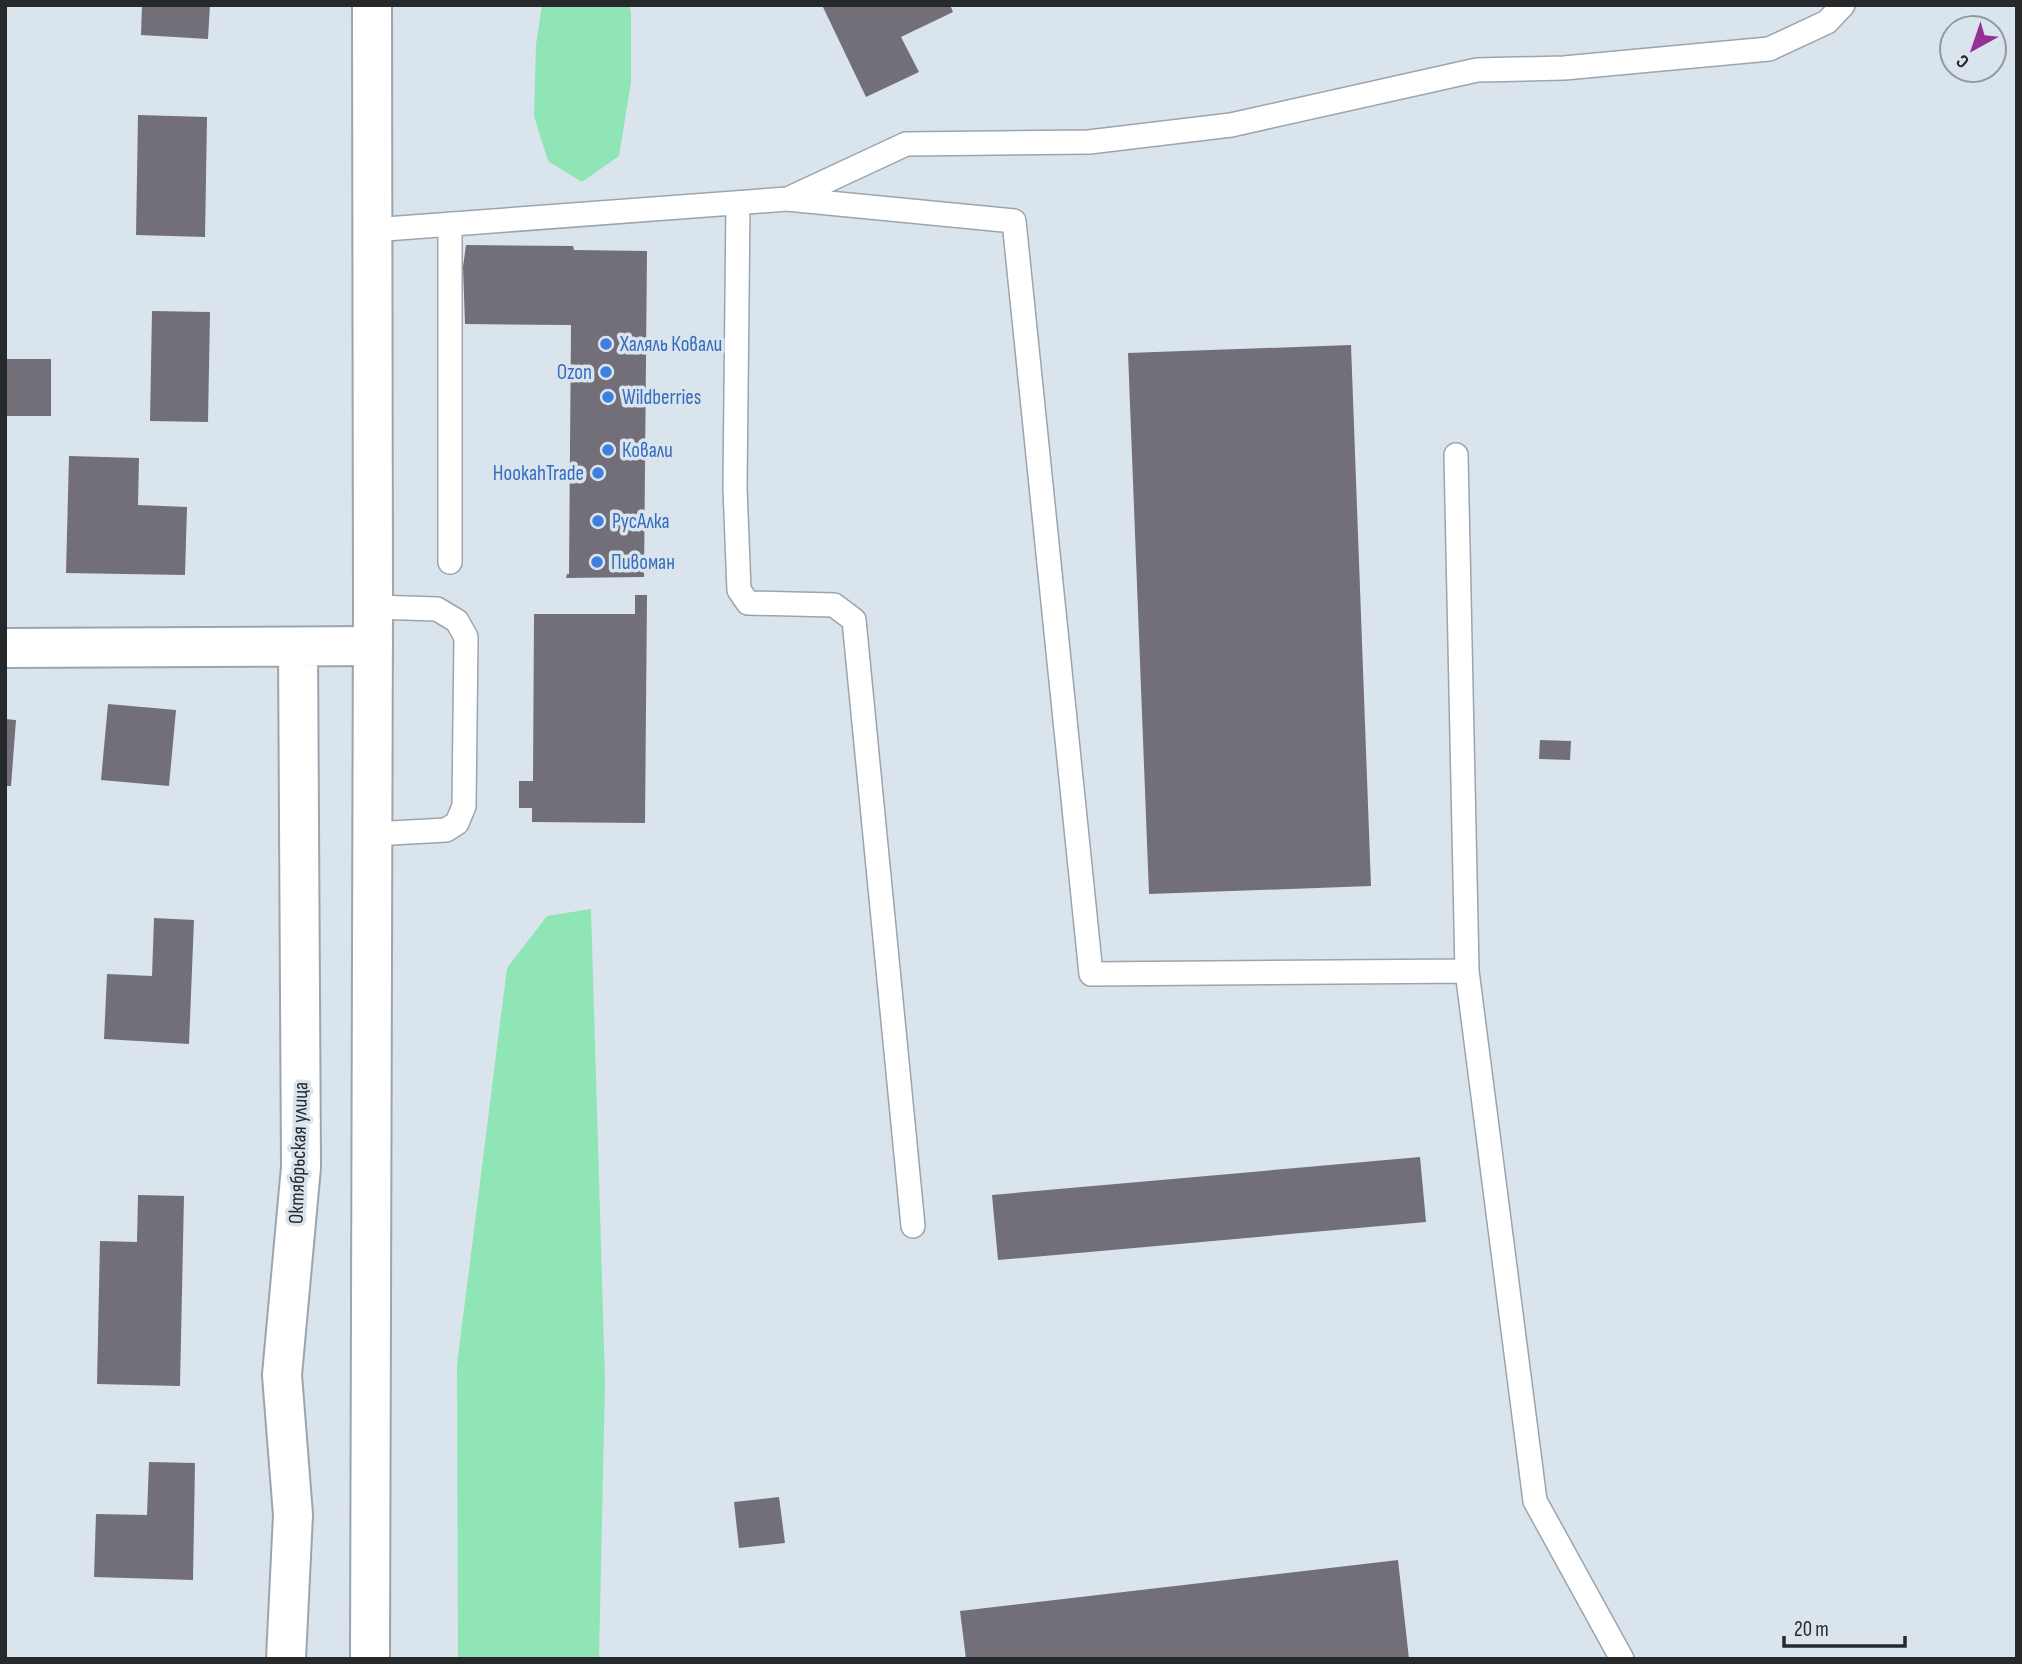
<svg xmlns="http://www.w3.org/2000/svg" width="2022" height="1664" viewBox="0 0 2022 1664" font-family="'Sofia Sans Condensed',sans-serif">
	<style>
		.green { fill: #8fe5b5 }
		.building { fill: #736f79 }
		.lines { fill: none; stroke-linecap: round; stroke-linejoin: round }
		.lane-casing { stroke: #9ca4ad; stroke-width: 26 }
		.street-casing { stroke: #9ca4ad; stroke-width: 42 }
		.secondary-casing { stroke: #9ca4ad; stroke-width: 42 }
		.lane { stroke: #fff; stroke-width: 23 }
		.street { stroke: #fff; stroke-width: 38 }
		.secondary { stroke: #fff; stroke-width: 38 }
		.shop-dot { fill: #3f7fe0; stroke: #dae4ed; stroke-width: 2.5 }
		.labels { text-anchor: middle; stroke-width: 7; stroke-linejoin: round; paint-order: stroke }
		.shop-label { font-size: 21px; fill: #366cbe; stroke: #dae4ed; text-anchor: start }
		.street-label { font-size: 21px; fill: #25292c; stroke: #dae4ed }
	</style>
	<rect width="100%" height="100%" fill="#dae4ed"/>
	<!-- green -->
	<path class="green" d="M 542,5 L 629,5 L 631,12 L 631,82 L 619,156 L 582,182 L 548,161 L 534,116 L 536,44 Z
		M 591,909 L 605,1381 L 599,1659 L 458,1659 L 457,1365 L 507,968 L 547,916 Z"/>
	<!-- building -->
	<path class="building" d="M 142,5 L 210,5 L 208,39 L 141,35 Z
		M 822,5 L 950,5 L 953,12 L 901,37 L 919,72 L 866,97 Z
		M 138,115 L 207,117 L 205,237 L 136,235 Z
		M 466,245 L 573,246 L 574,250 L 647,251 L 644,577 L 566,578 L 567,574 L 569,574 L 571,325 L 465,324 L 463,267 Z
		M 152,311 L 210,312 L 208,422 L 150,421 Z
		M 1351,345 L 1371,886 L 1149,894 L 1128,353 Z
		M 5,359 L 51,359 L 51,416 L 5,416 Z
		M 69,456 L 139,458 L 138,505 L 187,507 L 185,575 L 66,573 Z
		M 635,595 L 647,595 L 645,823 L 532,822 L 532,808 L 519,808 L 519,781 L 533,781 L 534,614 L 635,614 Z
		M 108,704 L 176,710 L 169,786 L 101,780 Z
		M 5,719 L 16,720 L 11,786 L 5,786 Z
		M 1540,740 L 1571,741 L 1570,760 L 1539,759 Z
		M 154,918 L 194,920 L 189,1044 L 104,1039 L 107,974 L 152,976 Z
		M 1420,1157 L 1426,1222 L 998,1260 L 992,1195 Z
		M 138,1195 L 184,1196 L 180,1386 L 97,1384 L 100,1241 L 137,1242 Z
		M 149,1462 L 195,1463 L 193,1580 L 94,1577 L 96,1514 L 147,1515 Z
		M 779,1497 L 785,1543 L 739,1548 L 734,1502 Z
		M 1398,1560 L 1409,1659 L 966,1659 L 960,1611 Z"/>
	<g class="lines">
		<defs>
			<path id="lane" d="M 790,198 L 906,144 L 1089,142 L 1231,125 L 1477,70 L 1564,68 L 1769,49 L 1827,22 L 1843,5
				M 738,203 L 735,488 L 739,590 L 748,603 L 834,605 L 854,620 L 913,1226
				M 372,230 L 787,199 L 1014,221 L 1091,974 L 1467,971
				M 1456,455 L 1467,971 L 1535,1501 L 1622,1659
				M 450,562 L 450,224
				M 373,834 L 446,830 L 457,823 L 464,806 L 466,637 L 457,621 L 437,609 L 373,607"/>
			<path id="street" d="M 5,648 L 373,646
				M 286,1659 L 293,1515 L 282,1375 L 301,1167 L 298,647"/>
			<path id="secondary" d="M 370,1659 L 373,607 L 372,5"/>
		</defs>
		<!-- lane casing -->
		<use href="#lane" class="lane-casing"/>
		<!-- street casing -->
		<use href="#street" class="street-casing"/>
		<!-- secondary casing -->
		<use href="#secondary" class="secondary-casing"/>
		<!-- lane -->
		<use href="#lane" class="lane"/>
		<!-- street -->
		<use href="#street" class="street"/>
		<!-- secondary -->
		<use href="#secondary" class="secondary"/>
	</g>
	<!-- markers -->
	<g class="shop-dot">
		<circle cx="606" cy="344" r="7"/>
		<circle cx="606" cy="372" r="7"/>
		<circle cx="608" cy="397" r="7"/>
		<circle cx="608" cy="450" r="7"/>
		<circle cx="598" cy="473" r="7"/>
		<circle cx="598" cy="521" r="7"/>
		<circle cx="597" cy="562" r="7"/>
	</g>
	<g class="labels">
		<!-- shop labels -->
		<g class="shop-label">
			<text x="620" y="351">Халяль Ковали</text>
			<text x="592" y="379" text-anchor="end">Ozon</text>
			<text x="622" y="404">Wildberries</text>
			<text x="622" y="457">Ковали</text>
			<text x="584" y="480" text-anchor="end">HookahTrade</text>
			<text x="612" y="528">РусАлка</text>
			<text x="611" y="569">Пивоман</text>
		</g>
		<!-- street labels -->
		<g class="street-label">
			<text transform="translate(298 1153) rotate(-88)" y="7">Октябрьская улица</text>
		</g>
	</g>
	<!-- border -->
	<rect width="2022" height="1664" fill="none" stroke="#25292c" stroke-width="14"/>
	<!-- north arrow -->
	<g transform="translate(1973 49) rotate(220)"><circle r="33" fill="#dae4ed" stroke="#9299a0" stroke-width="2"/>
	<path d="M0-5L12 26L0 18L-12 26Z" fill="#933198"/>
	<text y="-10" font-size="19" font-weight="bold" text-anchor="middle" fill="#25292c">С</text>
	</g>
	<!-- scale -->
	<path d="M1784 1636v10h121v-10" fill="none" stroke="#25292c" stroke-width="3.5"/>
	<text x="1794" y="1636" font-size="21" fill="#25292c" stroke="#dae4ed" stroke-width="5" paint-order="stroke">20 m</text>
</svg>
